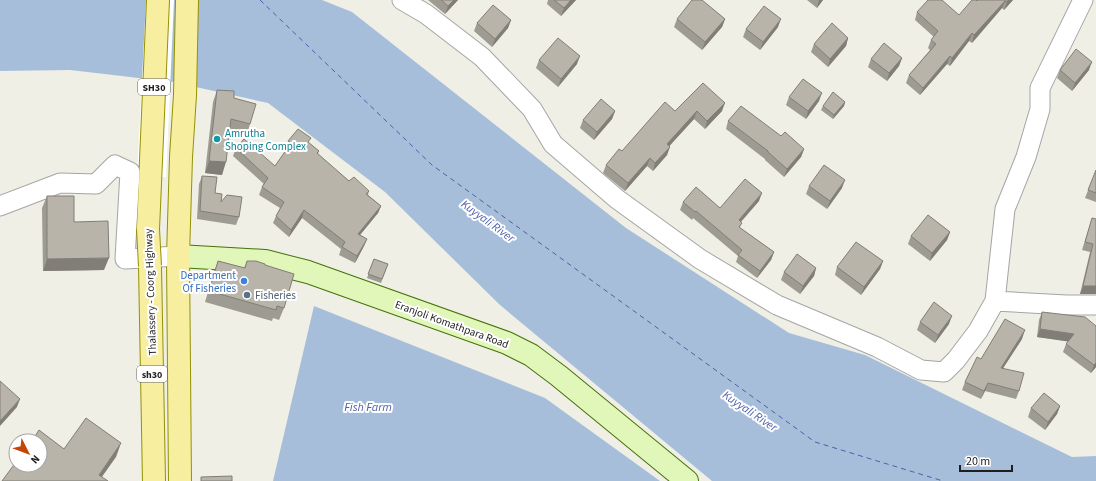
<svg xmlns="http://www.w3.org/2000/svg" width="1096" height="481" viewBox="0 0 1096 481" font-family="'Source Sans 3',sans-serif">
	<style>
		.water { fill: #a7bedb }
		.pier { fill: #fff }
		.lines { fill: none; stroke-linecap: round; stroke-linejoin: round }
		.ferry { stroke: #4e5faa; stroke-width: 1; stroke-dasharray: 5 4; stroke-linecap: butt }
		.minor-casing { stroke: #a5a5a5; stroke-width: 21 }
		.secondary-casing { stroke: #457209; stroke-width: 24 }
		.primary-casing { stroke: #939106; stroke-width: 24 }
		.minor { stroke: #fff; stroke-width: 19 }
		.secondary { stroke: #e1f7ba; stroke-width: 22 }
		.primary { stroke: #f8eea0; stroke-width: 22 }
		.primary-bridge-casing { stroke: #939106; stroke-width: 24; stroke-linecap: butt }
		.primary-bridge { stroke: #f8eea0; stroke-width: 22 }
		.wall { fill: #9e9b92 }
		.shaded-wall { fill: #817e77 }
		.building { fill: #b8b4aa; stroke: #817e77 }
		.culture-dot { fill: #0f9aa8; stroke: #fff; stroke-width: 1.5 }
		.shop-dot { fill: #3f7fe0; stroke: #fff; stroke-width: 1.5 }
		.service-dot { fill: #5c6f8a; stroke: #fff; stroke-width: 1.5 }
		.labels { text-anchor: middle; stroke-width: 4; stroke-linejoin: round; paint-order: stroke }
		.shield { fill: #fff; stroke: #626262; stroke-width: 1 }
		.shield-label { font-size: 10px; font-weight: bold; fill: #1e1e1e }
		.culture-label { font-size: 11px; fill: #0d838f; stroke: #fff; text-anchor: start }
		.shop-label { font-size: 11px; fill: #366cbe; stroke: #fff; text-anchor: end }
		.street-label { font-size: 11px; fill: #1e1e1e; stroke: #fff }
		.service-label { font-size: 11px; fill: #4e5e75; stroke: #fff; text-anchor: start }
		.water-label { font-size: 12px; font-style: italic; fill: #4e5faa; stroke: #fff }
	</style>
	<rect width="100%" height="100%" fill="#efefe5"/>
	<!-- water -->
	<path class="water" d="M 0,0 L 322,0 L 352,12 L 626,228 L 789,333 L 865,355 L 1072,457 L 1096,456 L 1096,481 L 712,481 L 500,305 L 385,192 L 268,103 L 173,82 L 70,70 L 0,71 Z
		M 314,306 L 545,398 L 660,481 L 273,481 Z"/>
	<!-- pier -->
	<path class="pier" d="M 146,0 L 174,0 L 166,177 L 137,176 Z"/>
	<g class="lines">
		<!-- ferry -->
		<path class="ferry" d="M 260,0 L 432,165 L 815,442 L 943,481"/>
		<defs>
			<path id="minor" d="M 402,0 L 426,14 L 482,57 L 532,109 L 553,144 L 617,199 L 700,259 L 777,305 L 877,347 L 921,370 L 944,372 L 956,360 L 978,331 L 995,301 L 1005,209 L 1026,157 L 1040,109 L 1040,88 L 1083,0
				M 0,206 L 60,183 L 96,184 L 115,165 L 130,172 L 125,259 L 178,256
				M 995,301 L 1066,305 L 1096,305"/>
			<path id="secondary" d="M 178,256 L 265,261 L 308,272 L 507,343 L 531,355 L 559,376 L 687,481"/>
			<path id="primary" d="M 148,229 L 158,0
				M 150,266 L 154,481
				M 180,481 L 178,256 L 181,157 L 185,95 L 187,0"/>
		</defs>
		<!-- minor casing -->
		<use href="#minor" class="minor-casing"/>
		<!-- secondary casing -->
		<use href="#secondary" class="secondary-casing"/>
		<!-- primary casing -->
		<use href="#primary" class="primary-casing"/>
		<!-- minor -->
		<use href="#minor" class="minor"/>
		<!-- secondary -->
		<use href="#secondary" class="secondary"/>
		<!-- primary -->
		<use href="#primary" class="primary"/>
		<defs>
			<path id="primary-bridge" d="M 148,229 L 150,266"/>
		</defs>
		<!-- primary-bridge casing -->
		<use href="#primary-bridge" class="primary-bridge-casing"/>
		<!-- primary-bridge -->
		<use href="#primary-bridge" class="primary-bridge"/>
	</g>
	<!-- wall -->
	<path class="wall" d="M 428,0 L 458,0 L 445,14 Z
		M 548,0 L 576,0 L 561,16 L 547,4 Z
		M 807,0 L 823,0 L 817,8 Z
		M 1013,0 L 1004,10 L 1002,8 L 972,43 L 969,41 L 950,66 L 947,64 L 920,95 L 906,83 L 909,75 L 930,50 L 928,48 L 931,40 L 934,37 L 915,20 L 917,12 L 959,15 L 977,1 Z
		M 677,19 L 725,19 L 722,27 L 702,50 L 674,27 Z
		M 511,20 L 508,28 L 492,47 L 474,31 L 477,23 Z
		M 778,27 L 760,50 L 743,37 L 746,29 Z
		M 848,38 L 846,46 L 828,67 L 811,52 L 814,44 Z
		M 902,58 L 899,66 L 887,81 L 868,67 L 871,59 Z
		M 539,60 L 577,64 L 558,87 L 536,68 Z
		M 1060,70 L 1089,70 L 1072,91 L 1057,78 Z
		M 217,90 L 234,98 L 250,124 L 246,137 L 230,133 L 222,175 L 205,173 L 213,102 Z
		M 789,97 L 819,101 L 806,119 L 786,105 Z
		M 845,102 L 844,106 L 833,119 L 821,110 L 823,106 Z
		M 615,111 L 612,119 L 594,140 L 580,128 L 583,120 Z
		M 675,111 L 722,111 L 705,129 L 694,119 L 669,146 L 667,155 L 653,171 L 647,166 L 625,191 L 603,173 L 606,165 L 622,151 Z
		M 728,121 L 781,136 L 804,149 L 801,157 L 784,177 L 765,160 L 765,159 L 726,129 Z
		M 288,141 L 309,143 L 319,151 L 318,154 L 349,181 L 369,191 L 368,195 L 381,206 L 378,213 L 360,235 L 367,239 L 364,246 L 355,263 L 339,255 L 341,249 L 302,218 L 289,237 L 273,223 L 276,216 L 280,208 L 259,195 L 262,187 L 264,184 L 233,156 L 236,148 L 275,166 L 287,149 L 286,149 Z
		M 1096,170 L 1096,202 L 1085,198 Z
		M 202,176 L 221,202 L 239,217 L 236,225 L 197,219 L 199,184 Z
		M 809,186 L 842,188 L 827,209 L 806,194 Z
		M 47,196 L 104,270 L 43,271 L 42,208 Z
		M 759,201 L 741,222 L 740,228 L 774,252 L 771,260 L 757,278 L 736,262 L 738,256 L 693,218 L 692,220 L 680,210 L 683,202 L 720,208 Z
		M 1092,218 L 1096,219 L 1096,294 L 1080,294 L 1090,252 L 1082,250 Z
		M 950,232 L 947,240 L 930,261 L 908,244 L 911,236 Z
		M 374,259 L 388,264 L 381,283 L 367,278 Z
		M 218,261 L 244,268 L 247,261 L 265,265 L 284,308 L 279,320 L 273,318 L 272,321 L 205,302 L 214,272 Z
		M 883,261 L 880,269 L 861,295 L 835,275 L 837,267 Z
		M 816,268 L 814,276 L 800,294 L 781,280 L 784,272 Z
		M 1042,312 L 1096,367 L 1091,373 L 1063,352 L 1066,344 L 1068,341 L 1037,337 L 1039,320 Z
		M 920,322 L 949,324 L 935,343 L 917,330 Z
		M 1022,339 L 1003,368 L 1019,391 L 1016,399 L 985,391 L 981,399 L 962,390 L 965,382 L 981,359 Z
		M 1060,406 L 1057,414 L 1045,430 L 1028,417 L 1031,408 Z"/>
	<!-- shaded-wall -->
	<path class="shaded-wall" d="M 454,0 L 458,0 L 445,14 L 448,6 Z
		M 571,0 L 576,0 L 561,16 L 564,8 Z
		M 819,0 L 823,0 L 817,8 Z
		M 1009,0 L 1013,0 L 1004,10 L 1007,2 Z
		M 1005,1 L 1002,8 L 972,43 L 974,35 Z
		M 725,19 L 722,27 L 702,50 L 705,42 Z
		M 781,19 L 778,27 L 760,50 L 763,42 Z
		M 511,20 L 508,28 L 492,47 L 495,39 Z
		M 972,33 L 969,41 L 950,66 L 952,58 Z
		M 848,38 L 846,46 L 828,67 L 830,59 Z
		M 580,56 L 577,64 L 558,87 L 561,79 Z
		M 950,56 L 947,64 L 920,95 L 923,88 Z
		M 902,58 L 899,66 L 887,81 L 889,73 Z
		M 1092,62 L 1089,70 L 1072,91 L 1075,83 Z
		M 822,93 L 819,101 L 806,119 L 808,111 Z
		M 845,102 L 844,106 L 833,119 L 834,115 Z
		M 725,103 L 722,111 L 705,129 L 707,121 Z
		M 615,111 L 612,119 L 594,140 L 597,132 Z
		M 697,111 L 694,119 L 664,152 L 667,144 Z
		M 670,147 L 667,155 L 653,171 L 655,163 Z
		M 804,149 L 801,157 L 784,177 L 787,169 Z
		M 650,158 L 647,166 L 625,191 L 628,183 Z
		M 209,161 L 226,162 L 222,175 L 205,173 Z
		M 845,180 L 842,188 L 827,209 L 830,201 Z
		M 762,193 L 759,201 L 736,227 L 739,220 Z
		M 381,206 L 378,213 L 355,241 L 358,234 Z
		M 304,210 L 302,218 L 289,237 L 291,230 Z
		M 950,232 L 947,240 L 930,261 L 932,253 Z
		M 367,239 L 364,246 L 355,263 L 357,256 Z
		M 774,252 L 771,260 L 757,278 L 760,271 Z
		M 109,258 L 104,270 L 43,271 L 47,259 Z
		M 883,261 L 880,269 L 861,295 L 864,287 Z
		M 816,268 L 814,276 L 800,294 L 803,286 Z
		M 1083,286 L 1096,286 L 1096,294 L 1080,294 Z
		M 952,316 L 949,324 L 935,343 L 938,335 Z
		M 1040,329 L 1074,334 L 1071,342 L 1037,337 Z
		M 1025,330 L 1022,339 L 998,376 L 1001,368 Z
		M 1096,363 L 1096,367 L 1091,373 L 1094,365 Z
		M 988,383 L 985,391 L 981,399 L 984,391 Z
		M 20,399 L 17,407 L 0,426 L 0,421 Z
		M 1060,406 L 1057,414 L 1045,430 L 1048,422 Z
		M 121,443 L 116,457 L 99,481 L 99,475 Z"/>
	<!-- building -->
	<path class="building" d="M 441,0 L 454,0 L 448,6 Z
		M 554,0 L 571,0 L 564,8 Z
		M 692,0 L 702,0 L 725,19 L 705,42 L 677,19 Z
		M 928,0 L 942,0 L 959,15 L 972,0 L 976,0 L 977,1 L 978,0 L 1009,0 L 1007,2 L 1005,1 L 974,35 L 972,33 L 952,58 L 950,56 L 923,88 L 909,75 L 936,44 L 931,40 L 938,31 L 917,12 Z
		M 493,5 L 511,20 L 495,39 L 477,23 Z
		M 764,6 L 781,19 L 763,42 L 746,29 Z
		M 832,23 L 848,38 L 830,59 L 814,44 Z
		M 558,38 L 580,56 L 561,79 L 539,60 Z
		M 884,43 L 902,58 L 889,73 L 871,59 Z
		M 1076,49 L 1092,62 L 1075,83 L 1060,70 Z
		M 803,79 L 822,93 L 808,111 L 789,97 Z
		M 703,83 L 725,103 L 707,121 L 697,111 L 667,144 L 670,147 L 655,163 L 650,158 L 628,183 L 606,165 L 619,149 L 622,151 L 665,102 L 675,111 Z
		M 217,90 L 234,91 L 234,98 L 256,104 L 250,124 L 231,119 L 226,162 L 209,161 Z
		M 833,92 L 845,102 L 834,115 L 823,106 Z
		M 601,99 L 615,111 L 597,132 L 583,120 Z
		M 741,106 L 781,136 L 785,132 L 804,149 L 787,169 L 768,152 L 768,151 L 728,121 Z
		M 298,129 L 311,138 L 308,142 L 319,151 L 317,153 L 349,181 L 354,177 L 369,191 L 366,194 L 381,206 L 358,234 L 367,239 L 357,256 L 342,247 L 345,242 L 304,210 L 291,230 L 276,216 L 284,202 L 262,187 L 268,178 L 236,148 L 244,139 L 275,166 L 291,143 L 288,141 Z
		M 824,165 L 845,180 L 830,201 L 809,186 Z
		M 1096,170 L 1096,193 L 1088,190 Z
		M 202,176 L 217,177 L 215,193 L 222,194 L 221,202 L 227,195 L 242,197 L 239,217 L 200,211 Z
		M 745,179 L 762,193 L 739,220 L 742,223 L 739,227 L 774,252 L 760,271 L 738,255 L 742,250 L 696,211 L 695,212 L 683,202 L 696,187 L 720,208 Z
		M 47,196 L 74,196 L 74,222 L 108,221 L 109,258 L 47,259 Z
		M 928,215 L 950,232 L 932,253 L 911,236 Z
		M 1092,218 L 1096,219 L 1096,286 L 1083,286 L 1093,244 L 1085,242 Z
		M 856,242 L 883,261 L 864,287 L 837,267 Z
		M 797,254 L 816,268 L 803,286 L 784,272 Z
		M 374,259 L 388,264 L 382,279 L 368,274 Z
		M 218,261 L 245,268 L 247,261 L 256,261 L 265,264 L 265,265 L 294,274 L 284,308 L 277,306 L 276,310 L 209,291 Z
		M 934,302 L 952,316 L 938,335 L 920,322 Z
		M 1042,312 L 1085,317 L 1096,326 L 1096,363 L 1094,365 L 1066,344 L 1074,334 L 1040,329 Z
		M 1005,319 L 1025,330 L 1001,368 L 1024,373 L 1019,391 L 988,383 L 984,391 L 965,382 L 977,357 L 981,359 Z
		M 0,381 L 20,399 L 0,421 Z
		M 1044,393 L 1060,406 L 1048,422 L 1031,408 Z
		M 86,418 L 121,443 L 99,475 L 108,481 L 2,481 L 16,462 L 16,465 L 40,465 L 40,441 L 32,441 L 39,430 L 64,449 Z
		M 232,476 L 232,481 L 201,481 L 201,477 Z"/>
	<!-- markers -->
	<circle class="culture-dot" cx="217" cy="139" r="4"/>
	<circle class="shop-dot" cx="244" cy="281" r="4"/>
	<circle class="service-dot" cx="247" cy="295" r="4"/>
	<g class="labels">
		<!-- shield labels -->
		<g class="shield">
			<rect x="138" y="79" width="32" height="16" rx="3"/>
			<rect x="137" y="366" width="30" height="16" rx="3"/>
		</g>
		<g class="shield-label">
			<text x="154" y="91">SH30</text>
			<text x="152" y="378">sh30</text>
		</g>
		<!-- culture labels -->
		<g class="culture-label">
			<text x="225" y="137">Amrutha<tspan x="225" dy="13">Shoping Complex</tspan></text>
		</g>
		<!-- shop labels -->
		<g class="shop-label">
			<text x="236" y="279">Department<tspan x="236" dy="13">Of Fisheries</tspan></text>
		</g>
		<!-- street labels -->
		<g class="street-label">
			<text transform="translate(150 292) rotate(-92)" y="4">Thalassery - Coorg Highway</text>
			<text transform="translate(452 324) rotate(20)" y="4">Eranjoli Komathpara Road</text>
		</g>
		<!-- service labels -->
		<g class="service-label">
			<text x="255" y="299">Fisheries</text>
		</g>
		<!-- water labels -->
		<g class="water-label">
			<text transform="translate(488 221) rotate(36)" y="4">Kuyyali River</text>
			<text x="368" y="411">Fish Farm</text>
			<text transform="translate(750 411) rotate(34)" y="4">Kuyyali River</text>
		</g>
	</g>
	<!-- north arrow -->
	<g transform="translate(28 453) rotate(132)"><circle r="19" fill="#ffffff" stroke="#a5a5a5"/>
	<path d="M0-3L7 15L0 10L-7 15Z" fill="#c54408"/>
	<text y="-6" font-size="11" font-weight="bold" text-anchor="middle" fill="#1e1e1e">N</text>
	</g>
	<!-- scale -->
	<path d="M960 465v6h52v-6" fill="none" stroke="#1e1e1e" stroke-width="2"/>
	<text x="966" y="465" font-size="12" fill="#1e1e1e" stroke="#ffffff" stroke-width="3" paint-order="stroke">20 m</text>
</svg>
